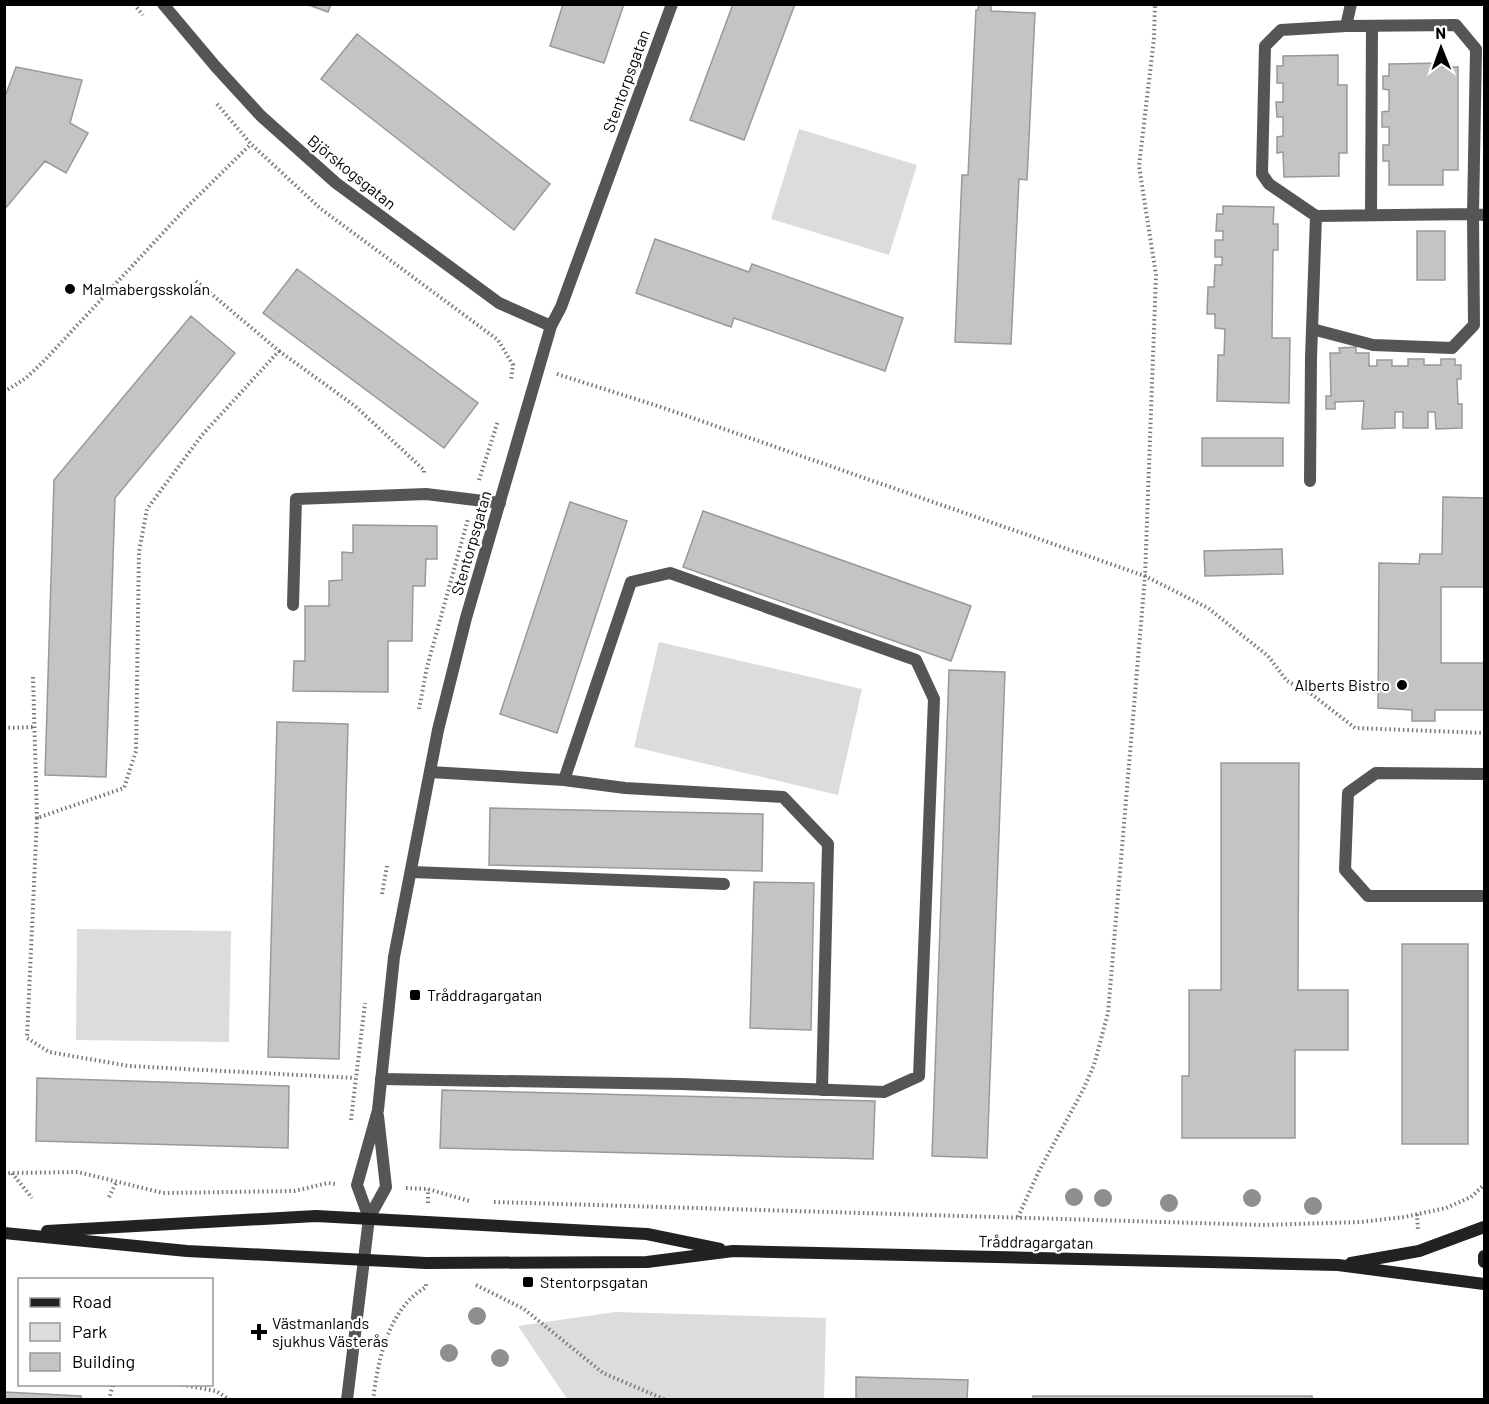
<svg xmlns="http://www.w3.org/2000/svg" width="1489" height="1404" viewBox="0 0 1489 1404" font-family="Barlow,sans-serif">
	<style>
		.green { fill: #dcdcdc }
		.building { fill: #c4c4c4; stroke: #999; stroke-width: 1.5 }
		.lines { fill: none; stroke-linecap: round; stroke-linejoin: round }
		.path { stroke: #777; stroke-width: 4; stroke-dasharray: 1.5 3; stroke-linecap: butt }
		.service { stroke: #555; stroke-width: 12 }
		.minor { stroke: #555; stroke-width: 12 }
		.tertiary { stroke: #555; stroke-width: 12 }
		.secondary { stroke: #222; stroke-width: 12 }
		.tree { fill: #8f8f8f }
		.poi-dot { fill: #000; stroke: #fff; stroke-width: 2 }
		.labels { text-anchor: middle; stroke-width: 4.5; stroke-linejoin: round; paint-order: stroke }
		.street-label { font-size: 16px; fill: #000; stroke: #fff }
		.poi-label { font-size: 16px; fill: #000; stroke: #fff; text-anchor: start }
	</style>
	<rect width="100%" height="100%" fill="#fff"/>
	<!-- green -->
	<path class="green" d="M 799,129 L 917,165 L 889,255 L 771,219 Z
		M 659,642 L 862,689 L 838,795 L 634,747 Z
		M 77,929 L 231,931 L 229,1042 L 76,1040 Z
		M 615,1312 L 826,1318 L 824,1399 L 567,1399 L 518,1326 Z"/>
	<!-- building -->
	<path class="building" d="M 306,4 L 331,4 L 328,12 Z
		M 563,4 L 624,4 L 604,63 L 550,46 Z
		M 733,4 L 795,4 L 744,140 L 690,120 Z
		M 979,4 L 991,4 L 991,11 L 1035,13 L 1027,180 L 1019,179 L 1011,344 L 955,342 L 962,175 L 968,175 L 976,10 L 978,10 Z
		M 357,34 L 550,184 L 514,230 L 321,79 Z
		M 1338,55 L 1338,85 L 1347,85 L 1347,153 L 1339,153 L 1339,176 L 1284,177 L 1283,152 L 1277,153 L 1277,137 L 1283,136 L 1283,117 L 1277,117 L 1276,102 L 1283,102 L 1283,83 L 1277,83 L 1277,66 L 1283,66 L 1283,56 Z
		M 1443,63 L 1443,67 L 1458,67 L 1458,170 L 1443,170 L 1443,185 L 1389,185 L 1389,161 L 1383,161 L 1383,145 L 1389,145 L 1389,127 L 1382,127 L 1382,112 L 1389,111 L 1389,90 L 1383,89 L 1383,76 L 1389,76 L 1389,64 Z
		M 16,67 L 82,80 L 70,123 L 88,133 L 66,173 L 45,161 L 4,210 L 4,99 Z
		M 1223,206 L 1274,207 L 1273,224 L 1278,224 L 1278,250 L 1273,250 L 1272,338 L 1290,338 L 1289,403 L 1217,401 L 1218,355 L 1224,355 L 1225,329 L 1215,328 L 1215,314 L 1207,314 L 1208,287 L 1214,287 L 1215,265 L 1222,265 L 1222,257 L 1215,257 L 1215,240 L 1223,240 L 1223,231 L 1216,231 L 1217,214 L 1223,214 Z
		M 1417,231 L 1445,231 L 1445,280 L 1417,280 Z
		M 655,239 L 749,272 L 752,264 L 903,318 L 885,371 L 734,318 L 731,327 L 636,293 Z
		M 297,269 L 478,403 L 444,448 L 263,313 Z
		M 191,316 L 235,353 L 115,498 L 106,777 L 45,775 L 54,480 Z
		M 1356,347 L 1356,353 L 1369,353 L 1369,366 L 1377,366 L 1377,360 L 1392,360 L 1392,366 L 1408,366 L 1408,359 L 1424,359 L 1424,365 L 1441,365 L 1441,359 L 1455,359 L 1455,365 L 1461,365 L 1461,379 L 1457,379 L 1458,404 L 1462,404 L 1462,428 L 1436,429 L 1435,412 L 1428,412 L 1428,428 L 1403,428 L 1403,412 L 1395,412 L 1395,428 L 1362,429 L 1364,401 L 1335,402 L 1335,409 L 1326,409 L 1326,396 L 1331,396 L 1330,353 L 1340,353 L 1339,348 Z
		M 1202,438 L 1283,438 L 1283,466 L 1202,466 Z
		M 1443,497 L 1484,498 L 1484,587 L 1441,587 L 1441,663 L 1484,663 L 1484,710 L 1435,710 L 1435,721 L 1412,721 L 1412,710 L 1378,708 L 1379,563 L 1419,564 L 1420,554 L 1442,554 Z
		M 570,502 L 627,521 L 557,733 L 500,714 Z
		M 703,511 L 971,606 L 951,661 L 683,567 Z
		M 353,525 L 437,526 L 437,559 L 426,559 L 425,586 L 413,586 L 412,641 L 388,641 L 388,692 L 293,691 L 294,661 L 305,661 L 305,606 L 329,606 L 329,581 L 342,580 L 342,552 L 353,553 Z
		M 1282,549 L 1283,574 L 1205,576 L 1204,551 Z
		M 949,670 L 1005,672 L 987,1158 L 932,1156 Z
		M 277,722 L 348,724 L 339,1059 L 268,1057 Z
		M 1221,763 L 1299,763 L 1298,990 L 1348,990 L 1348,1050 L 1295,1050 L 1295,1138 L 1182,1138 L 1182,1076 L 1189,1076 L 1189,990 L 1221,990 Z
		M 490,808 L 763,814 L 762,871 L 489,865 Z
		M 754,882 L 814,883 L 811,1030 L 750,1028 Z
		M 1402,944 L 1468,944 L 1468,1144 L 1402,1144 Z
		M 37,1078 L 289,1086 L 288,1148 L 36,1141 Z
		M 442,1090 L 875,1101 L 873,1159 L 440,1148 Z
		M 856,1377 L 968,1380 L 967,1400 L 856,1400 Z
		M 4,1392 L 81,1396 L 81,1400 L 4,1400 Z
		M 1033,1396 L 1312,1396 L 1312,1400 L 1033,1400 Z"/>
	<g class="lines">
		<!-- path -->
		<path class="path" d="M 134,4 L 143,15
			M 217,104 L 251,144 L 321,209 L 498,340 L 513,365 L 511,380
			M 196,281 L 279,351 L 202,435 L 147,509 L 139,552 L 136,751 L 124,788 L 37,818 L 27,1038 L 49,1052 L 129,1066 L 355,1078
			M 279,351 L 355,406 L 424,470 L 424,473
			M 557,374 L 664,408 L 1145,576 L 1208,608 L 1268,656 L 1287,681 L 1310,693 L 1355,728 L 1484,733
			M 4,392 L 26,378 L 44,361 L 186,208 L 251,144
			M 479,480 L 498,421
			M 33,677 L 37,818
			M 419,709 L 427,667 L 468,519
			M 4,728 L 34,727
			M 382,894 L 387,866
			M 351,1120 L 365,1003
			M 12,1173 L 32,1198
			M 4,1174 L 10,1173 L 78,1172 L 163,1193 L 294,1191 L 328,1183 L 336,1184
			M 406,1188 L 428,1189 L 469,1201
			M 109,1197 L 117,1181
			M 494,1202 L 1263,1225 L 1361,1222 L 1404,1217 L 1446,1208 L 1471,1197 L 1484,1185
			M 428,1203 L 428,1189
			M 1417,1214 L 1418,1231
			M 1018,1217 L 1039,1171 L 1083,1090 L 1094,1065 L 1108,1013 L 1145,576 L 1156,275 L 1139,166 L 1154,38 L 1155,4
			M 476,1285 L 524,1309 L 603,1373 L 666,1400
			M 178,1384 L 216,1391 L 230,1400
			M 109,1400 L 113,1384
			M 373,1400 C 378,1360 388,1309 426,1287 L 426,1283"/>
		<!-- service -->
		<path class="service" d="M 1371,215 L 1372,26
			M 1316,216 L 1473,214 L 1476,49 L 1456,25 L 1346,26
			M 1312,329 L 1373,345 L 1452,348 L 1474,325 L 1473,214 L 1484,215
			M 1310,481 L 1311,358 L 1316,216 L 1269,184 L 1262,174 L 1265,46 L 1281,30 L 1346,26 L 1351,4
			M 293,605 L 296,499 L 426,494 L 500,503
			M 564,780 L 625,788 L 783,797 L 828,844 L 822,1090
			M 411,872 L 724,884
			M 381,1079 L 682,1084 L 884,1092 L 919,1076 L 934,699 L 916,660 L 670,573 L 631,582 L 564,780 L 430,772"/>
		<!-- minor -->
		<path class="minor" d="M 1484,774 L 1376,773 L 1348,793 L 1345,870 L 1368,896 L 1484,896"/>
		<!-- tertiary -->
		<path class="tertiary" d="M 163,4 L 216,67 L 261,116 L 336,183 L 499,303 L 551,326
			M 369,1218 L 357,1185 L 378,1110 L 394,957 L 438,730 L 466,618 L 551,326 L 561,307 L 672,4
			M 347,1400 L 369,1218 L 386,1187 L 378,1116"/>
		<!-- secondary -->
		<path class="secondary" d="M 47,1231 L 316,1216 L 647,1234 L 720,1249
			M 4,1233 L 187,1251 L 426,1263 L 647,1262 L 733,1251 L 1338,1265 L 1484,1284
			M 1484,1256 L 1484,1262
			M 1351,1263 L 1419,1251 L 1484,1227"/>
	</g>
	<!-- trees -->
	<g class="tree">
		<circle cx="1074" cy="1197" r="9"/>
		<circle cx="1103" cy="1198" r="9"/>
		<circle cx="1252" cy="1198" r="9"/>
		<circle cx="1169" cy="1203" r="9"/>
		<circle cx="1313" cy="1206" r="9"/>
		<circle cx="477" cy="1316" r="9"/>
		<circle cx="449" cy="1353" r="9"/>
		<circle cx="500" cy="1358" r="9"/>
	</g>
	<!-- markers -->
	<g class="poi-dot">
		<circle cx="70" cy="289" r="6"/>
		<circle cx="1402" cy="685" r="6"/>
		<rect x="409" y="989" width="12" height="12" rx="3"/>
		<rect x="522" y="1276" width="12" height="12" rx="3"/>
		<path d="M256 1323h6v6h6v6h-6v6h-6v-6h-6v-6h6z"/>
	</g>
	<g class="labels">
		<!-- street labels -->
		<g class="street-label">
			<text transform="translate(626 81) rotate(-70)" y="6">Stentorpsgatan</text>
			<text transform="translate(352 172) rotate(39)" y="6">Björskogsgatan</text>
			<text transform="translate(471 543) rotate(-74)" y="6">Stentorpsgatan</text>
			<text transform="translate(1036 1242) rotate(1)" y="6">Tråddragargatan</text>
		</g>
		<!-- poi labels -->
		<g class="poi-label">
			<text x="82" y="295">Malmabergsskolan</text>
			<text x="1390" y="691" text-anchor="end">Alberts Bistro</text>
			<text x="427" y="1001">Tråddragargatan</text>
			<text x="540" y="1288">Stentorpsgatan</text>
			<text x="272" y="1329">Västmanlands<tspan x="272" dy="18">sjukhus Västerås</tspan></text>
		</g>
	</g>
	<!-- border -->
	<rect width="1489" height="1404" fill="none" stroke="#000000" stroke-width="12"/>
	<!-- legend -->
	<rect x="18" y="1278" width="195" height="108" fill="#ffffff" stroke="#999999" stroke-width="1.5"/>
	<rect x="30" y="1298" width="30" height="9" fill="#222222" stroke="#999999" stroke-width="1.5"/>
	<text x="72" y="1308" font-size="18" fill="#000000">Road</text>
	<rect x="30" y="1323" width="30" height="18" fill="#dcdcdc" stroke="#999999" stroke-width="1.5"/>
	<text x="72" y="1338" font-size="18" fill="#000000">Park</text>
	<rect x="30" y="1353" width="30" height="18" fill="#c4c4c4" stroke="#999999" stroke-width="1.5"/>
	<text x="72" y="1368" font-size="18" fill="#000000">Building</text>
	<!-- north arrow -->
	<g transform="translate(1441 48) rotate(359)" stroke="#ffffff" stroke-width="4.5" paint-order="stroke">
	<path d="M0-4.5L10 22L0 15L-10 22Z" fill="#000000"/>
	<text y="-9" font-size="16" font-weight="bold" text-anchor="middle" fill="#000000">N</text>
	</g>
</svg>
